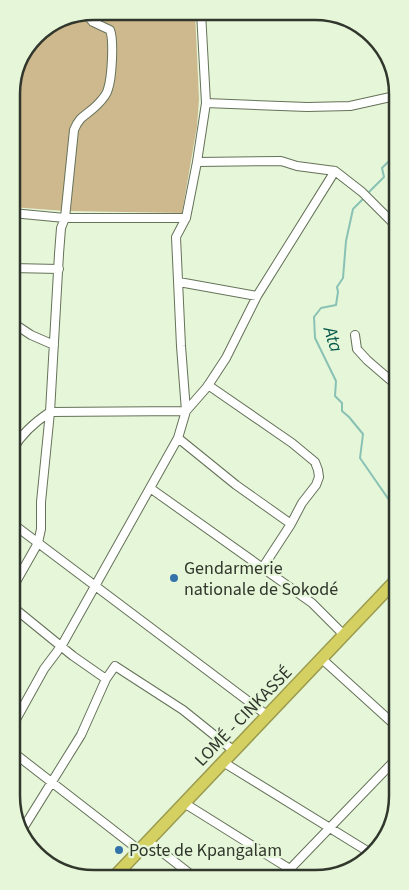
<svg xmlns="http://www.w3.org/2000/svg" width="409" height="890" viewBox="0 0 409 890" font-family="'Source Sans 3',sans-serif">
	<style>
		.forest { fill: #ceb88d }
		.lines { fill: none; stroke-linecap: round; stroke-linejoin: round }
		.stream { stroke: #89c2b4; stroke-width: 2 }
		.minor-casing { stroke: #657259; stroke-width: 10 }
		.highway-casing { stroke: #9b9b4f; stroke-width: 14 }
		.minor { stroke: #fff; stroke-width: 8 }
		.highway { stroke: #d4d162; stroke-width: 11 }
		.poi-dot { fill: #3373aa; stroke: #e6f6d9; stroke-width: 2 }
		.labels { text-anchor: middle; stroke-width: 4.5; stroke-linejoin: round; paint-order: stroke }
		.poi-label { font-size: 18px; fill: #31372c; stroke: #e6f6d9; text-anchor: start }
		.street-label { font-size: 18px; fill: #31372c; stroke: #e6f6d9 }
		.water-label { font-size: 19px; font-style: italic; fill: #035749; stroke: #e6f6d9 }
		.rim { fill: none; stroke: #31372c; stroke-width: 2.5 }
	</style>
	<rect width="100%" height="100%" fill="#e6f6d9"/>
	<!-- forest -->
	<path class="forest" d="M 94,11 L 195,12 L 199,99 L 197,126 L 182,213 L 65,211 L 12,207 L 12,135 L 16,76 L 39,32 Z"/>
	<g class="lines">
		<!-- stream -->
		<path class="stream" d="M 368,193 L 384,177 L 382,168 L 395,155
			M 365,197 L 353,209 L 346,241 L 343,278 L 337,287 L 338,292 L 336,305 L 321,308 L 314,317 L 315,338 L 336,381 L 335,396 L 342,403 L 342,411 L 349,417 L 363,434 L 360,458 L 396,510"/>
		<defs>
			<path id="minor" d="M 206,103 L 307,107 L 350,106 L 395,96
				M 197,162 L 281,161 L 297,166 L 335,171 L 362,192 L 395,225
				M 12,213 L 65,218 L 74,130 C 80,115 86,116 97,105 C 101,101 107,94 108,89 C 112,77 114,40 110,30 L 93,22 L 86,14
				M 12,268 L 59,269
				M 179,282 L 257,296
				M 13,323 L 31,335 L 54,345
				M 355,335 L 357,349 L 367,360 L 396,385
				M 208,385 L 292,443 L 315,462 L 318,470 L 319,477 L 316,485 L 302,503 L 291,524 L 263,567
				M 178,438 L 236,485 L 291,524
				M 13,449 C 22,433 35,422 50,412 L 186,411 L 207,387 L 226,358 L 257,296 L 335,171
				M 150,488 L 312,603 L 344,635
				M 13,524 L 268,716
				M 13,587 L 38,543 L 41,529 L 41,502 L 50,412 L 59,254 L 61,228 L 65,218 L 186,218
				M 14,608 L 73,656 L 106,679
				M 322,659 L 397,727
				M 14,723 L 44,669 L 62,645 L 178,438 L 186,411 L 181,346 L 176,237 L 186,218 L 197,162 L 206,103 L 201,12
				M 14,753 L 139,850
				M 223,762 L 372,854
				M 184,803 L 301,876
				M 22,830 L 81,735 L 106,679 L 115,666 L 183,710 L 234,751
				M 148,841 L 194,877
				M 290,869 L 397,758"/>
			<path id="highway" d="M 114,877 L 397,579"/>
		</defs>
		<!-- minor casing -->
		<use href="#minor" class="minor-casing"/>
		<!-- highway casing -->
		<use href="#highway" class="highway-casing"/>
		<!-- minor -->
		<use href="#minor" class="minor"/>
		<!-- highway -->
		<use href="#highway" class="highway"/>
	</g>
	<!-- markers -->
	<g class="poi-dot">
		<circle cx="174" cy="578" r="5"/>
		<circle cx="119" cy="850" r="5"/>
	</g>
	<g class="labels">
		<!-- poi labels -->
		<g class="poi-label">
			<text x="184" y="574">Gendarmerie<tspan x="184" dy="21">nationale de Sokodé</tspan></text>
			<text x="129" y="856">Poste de Kpangalam</text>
		</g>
		<!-- street labels -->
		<g class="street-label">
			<text transform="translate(243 716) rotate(-46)" y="6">LOMÉ - CINKASSÉ</text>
		</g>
		<!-- water labels -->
		<g class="water-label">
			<text transform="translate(334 339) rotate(72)" y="7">Ata</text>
		</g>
	</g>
	<!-- crop -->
	<path d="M0 0H409V890H0ZM94 20H315A74 74 0 0 1 389 94V796A74 74 0 0 1 315 870H94A74 74 0 0 1 20 796V94A74 74 0 0 1 94 20Z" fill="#e6f6d9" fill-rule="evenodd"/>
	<path class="rim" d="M94 20H315A74 74 0 0 1 389 94V796A74 74 0 0 1 315 870H94A74 74 0 0 1 20 796V94A74 74 0 0 1 94 20Z"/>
</svg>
